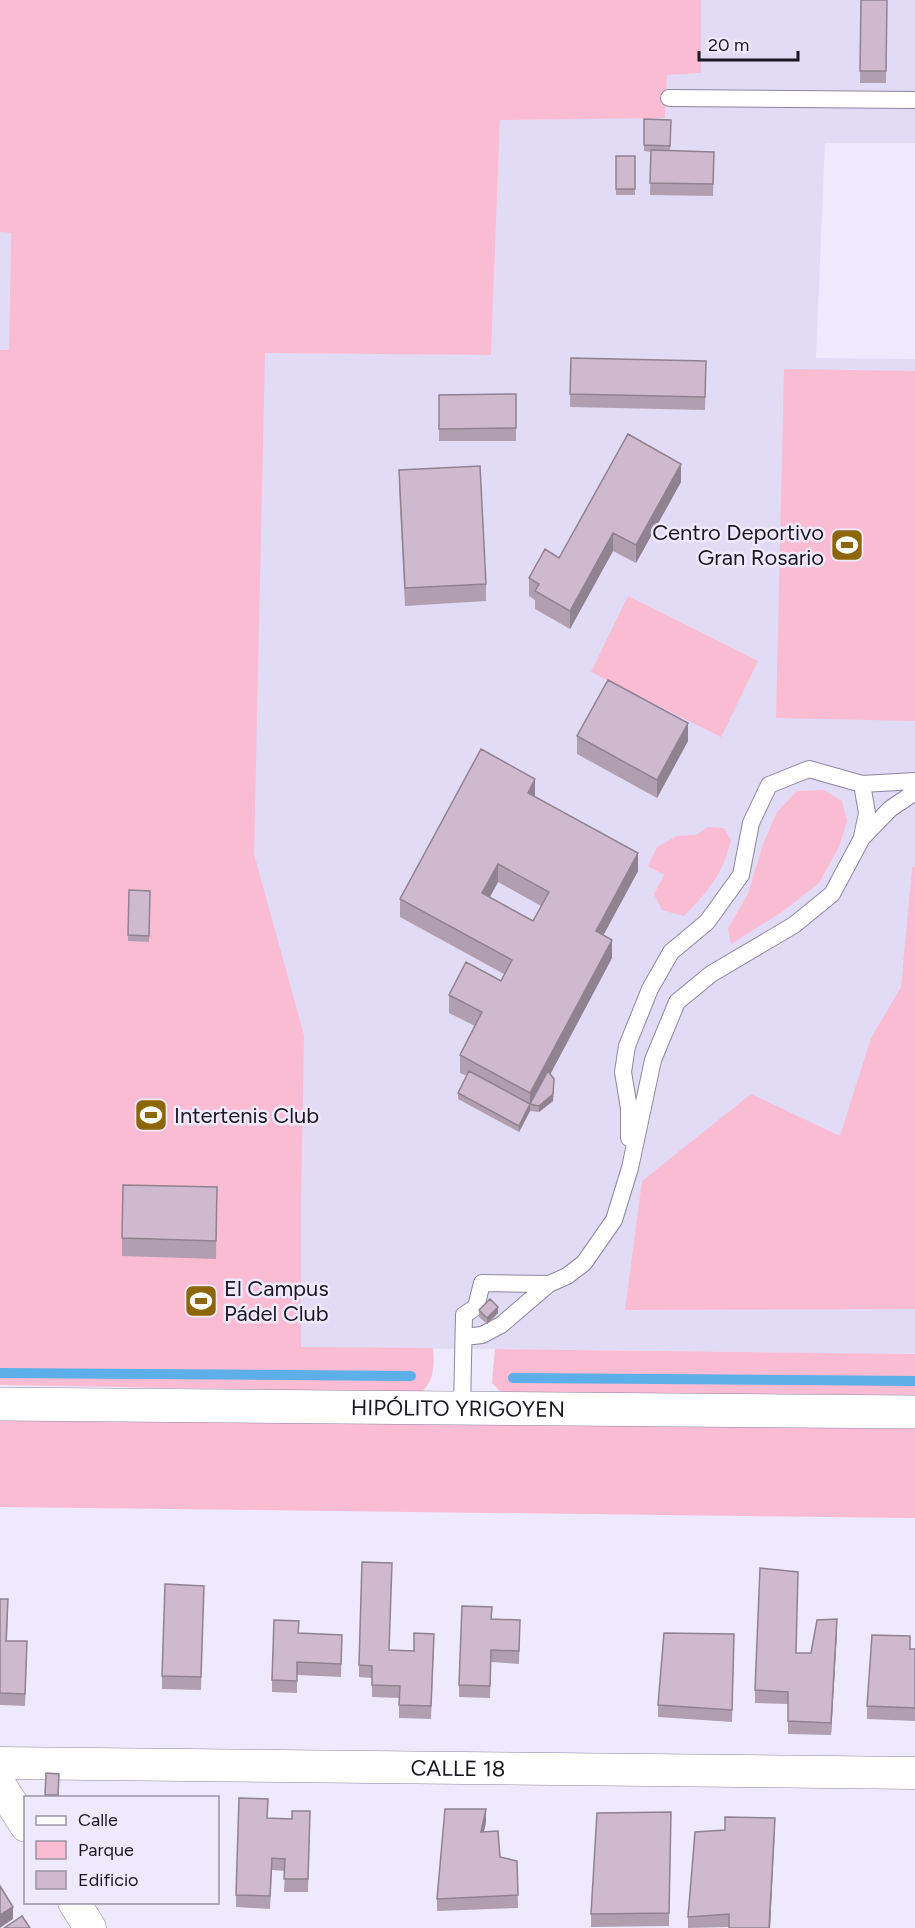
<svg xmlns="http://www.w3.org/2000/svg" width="915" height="1928" viewBox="0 0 915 1928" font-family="Figtree,sans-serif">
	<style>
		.built { fill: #e2dbf6 }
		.green { fill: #f9bcd2 }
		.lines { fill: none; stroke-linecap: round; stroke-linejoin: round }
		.stream { stroke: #5cafe9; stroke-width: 10 }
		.service-casing { stroke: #8d869e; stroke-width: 18 }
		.minor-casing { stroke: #8d869e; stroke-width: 33 }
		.secondary-casing { stroke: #8d869e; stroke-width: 34 }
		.service { stroke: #fff; stroke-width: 16 }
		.minor { stroke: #fff; stroke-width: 32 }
		.secondary { stroke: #fff; stroke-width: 33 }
		.wall { fill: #b19fb1; fill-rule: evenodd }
		.shaded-wall { fill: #908290 }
		.building { fill: #ceb9ce; stroke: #908290; stroke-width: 1.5; fill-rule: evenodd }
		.labels { text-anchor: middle; stroke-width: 5; stroke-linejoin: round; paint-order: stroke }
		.poi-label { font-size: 22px; fill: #1a1720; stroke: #efe9fe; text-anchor: start }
		.street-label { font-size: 22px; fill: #1a1720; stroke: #efe9fe }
	</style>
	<rect width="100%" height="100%" fill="#efe9fe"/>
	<!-- built -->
	<path class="built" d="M 701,0 L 915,0 L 915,143 L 825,143 L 816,358 L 915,359 L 915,1354 L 495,1349 L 0,1346 L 0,232 L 11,233 L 9,350 L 491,355 L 500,120 L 665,118 L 667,74 L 701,73 Z"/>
	<!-- green -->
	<path class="green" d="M 0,0 L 701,0 L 701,73 L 667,75 L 665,118 L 500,120 L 491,355 L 265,353 L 254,854 L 304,1035 L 301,1206 L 301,1347 L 433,1348 C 434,1364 435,1378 423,1391 L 400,1392 L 0,1385 L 0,350 L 9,350 L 11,233 L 0,232 Z
		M 784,369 L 915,371 L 915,721 L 776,718 Z
		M 628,596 L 758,661 L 721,737 L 591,672 Z
		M 824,790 L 842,801 L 847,821 L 839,847 L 819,883 L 782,912 L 731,944 L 728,928 L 748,894 L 763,844 L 777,812 L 797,791 Z
		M 708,827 L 724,828 L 731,840 C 723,874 708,892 684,916 L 662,910 L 654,894 L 664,875 L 648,866 L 657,847 L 677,836 L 696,835 Z
		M 915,866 L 915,1309 L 625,1310 L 642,1181 L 751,1094 L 840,1136 L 871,1038 L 901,987 L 912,868 Z
		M 495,1349 L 915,1354 L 915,1395 L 511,1394 L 500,1391 L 492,1383 Z
		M 0,1417 L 915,1429 L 915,1518 L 0,1507 Z"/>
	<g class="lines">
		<!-- stream -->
		<path class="stream" d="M 0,1373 L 411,1376
			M 513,1378 L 915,1381"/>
		<defs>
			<path id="service" d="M 669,98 L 915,100
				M 862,784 L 867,813 L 862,837
				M 629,1138 L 629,1108 L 623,1072 L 627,1046 L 650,989 L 671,952 L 707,922 L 741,875 L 751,823 L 769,785 L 809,769 L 862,784 L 915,781
				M 464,1337 L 482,1335 L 501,1325 L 549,1284 L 567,1276 L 584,1263 L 614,1220 L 630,1168 L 653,1060 L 677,1002 L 711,974 L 794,925 L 832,894 L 862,838 L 890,809 L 915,792
				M 462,1408 L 464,1315 L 476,1307 L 482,1283 L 549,1284"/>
			<g id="minor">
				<path id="s1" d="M 0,1763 L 915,1773"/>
				<path d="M 0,1785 L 26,1826"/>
				<path d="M 74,1902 L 90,1928"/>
			</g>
			<g id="secondary">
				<path id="s2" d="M 0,1404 L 915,1412"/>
			</g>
		</defs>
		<!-- service casing -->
		<use href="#service" class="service-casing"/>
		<!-- minor casing -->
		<use href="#minor" class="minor-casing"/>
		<!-- secondary casing -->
		<use href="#secondary" class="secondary-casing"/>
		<!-- service -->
		<use href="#service" class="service"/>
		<!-- minor -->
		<use href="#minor" class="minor"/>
		<!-- secondary -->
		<use href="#secondary" class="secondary"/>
	</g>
	<!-- wall -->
	<path class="wall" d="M 861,0 L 887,0 L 886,83 L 860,83 Z
		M 644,119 L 671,120 L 670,151 L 714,152 L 713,196 L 650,195 L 651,152 L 644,151 Z
		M 616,156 L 635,156 L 635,195 L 616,195 Z
		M 571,358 L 706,361 L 705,410 L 570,407 Z
		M 516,394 L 516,441 L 439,441 L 439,395 Z
		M 399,470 L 486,584 L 486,601 L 405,606 L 399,488 Z
		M 681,482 L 636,563 L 613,551 L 570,629 L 535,609 L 535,600 L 529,596 L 529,578 L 559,558 Z
		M 577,736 L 688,741 L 657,798 L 577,754 Z
		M 535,797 L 638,871 L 603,935 L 612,958 L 550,1074 L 554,1086 L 553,1101 L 539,1112 L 530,1111 L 519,1132 L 458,1099 L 458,1093 L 467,1076 L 460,1073 L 460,1055 L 475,1026 L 449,1013 L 449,995 L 501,981 L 504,974 L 400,917 L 400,899 ZM 498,882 L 541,906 L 533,921 L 490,897 Z
		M 129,890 L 150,891 L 149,942 L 128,941 Z
		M 217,1187 L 216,1259 L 122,1256 L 122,1238 Z
		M 479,1310 L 498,1313 L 487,1324 L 479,1317 Z
		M 204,1586 L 201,1690 L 162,1689 L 162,1676 Z
		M 0,1599 L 8,1612 L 7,1641 L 27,1654 L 25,1706 L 0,1705 Z
		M 492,1619 L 520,1620 L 519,1664 L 491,1662 L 490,1698 L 459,1697 L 459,1685 Z
		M 837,1631 L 831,1735 L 788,1734 L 788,1704 L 755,1703 L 755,1690 L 797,1653 L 811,1653 Z
		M 299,1633 L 342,1635 L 341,1677 L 297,1675 L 297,1693 L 272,1692 L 272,1680 Z
		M 734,1646 L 732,1722 L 658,1717 L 658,1705 Z
		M 434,1647 L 431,1719 L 399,1718 L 399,1698 L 372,1697 L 372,1678 L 359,1677 L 359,1665 L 390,1650 L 414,1651 Z
		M 910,1649 L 915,1649 L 915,1721 L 867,1719 L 867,1706 Z
		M 46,1773 L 59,1786 L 58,1797 L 45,1797 Z
		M 310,1811 L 308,1892 L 284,1892 L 285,1871 L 272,1870 L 270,1909 L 236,1907 L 236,1895 L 267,1818 L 292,1819 Z
		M 671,1812 L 669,1926 L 591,1927 L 591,1914 Z
		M 486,1822 L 484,1831 L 500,1857 L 517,1861 L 518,1908 L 437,1911 L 437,1899 Z
		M 775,1830 L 770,1928 L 729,1928 L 729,1927 L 688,1928 L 688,1917 Z"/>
	<!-- shaded-wall -->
	<path class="shaded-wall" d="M 681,464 L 681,482 L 636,563 L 636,545 Z
		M 613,533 L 613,551 L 570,629 L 570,611 Z
		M 688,723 L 688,741 L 657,798 L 657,780 Z
		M 535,779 L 535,796 L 528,811 L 528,793 Z
		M 638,853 L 638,871 L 596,949 L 596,931 Z
		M 498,864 L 498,882 L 482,911 L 482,893 Z
		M 612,940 L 612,958 L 534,1105 L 530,1104 L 530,1111 L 519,1132 L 519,1126 L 530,1104 L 530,1093 Z
		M 554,1079 L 553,1101 L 539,1112 L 539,1106 Z
		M 498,1307 L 498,1313 L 487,1324 L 487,1318 Z
		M 837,1619 L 837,1631 L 831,1735 L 831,1723 Z
		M 486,1809 L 486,1822 L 481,1844 L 481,1832 Z
		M 775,1818 L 770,1928 L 769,1928 Z
		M 13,1907 L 13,1919 L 0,1928 L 0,1915 Z"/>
	<!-- building -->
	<path class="building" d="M 861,0 L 887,0 L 886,71 L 860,71 Z
		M 644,119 L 671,120 L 670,146 L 644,145 Z
		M 651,150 L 714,152 L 713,184 L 650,183 Z
		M 616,156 L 635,156 L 635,189 L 616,189 Z
		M 571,358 L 706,361 L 705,397 L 570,394 Z
		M 516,394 L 516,428 L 439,429 L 439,395 Z
		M 628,434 L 681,464 L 636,545 L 613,533 L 570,611 L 535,591 L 539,584 L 529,578 L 545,549 L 559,558 Z
		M 480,466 L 486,584 L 405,588 L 399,470 Z
		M 608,680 L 688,723 L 657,780 L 577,736 Z
		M 481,749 L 535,779 L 528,793 L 638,853 L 596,931 L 612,940 L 530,1093 L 460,1055 L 482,1012 L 449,995 L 466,962 L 501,981 L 512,960 L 400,899 ZM 498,864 L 549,892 L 533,921 L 482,893 Z
		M 129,890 L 150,891 L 149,936 L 128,935 Z
		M 469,1071 L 530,1104 L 519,1126 L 458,1093 Z
		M 548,1071 L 554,1079 L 553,1094 L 539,1106 L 530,1104 Z
		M 123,1185 L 217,1187 L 216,1241 L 122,1238 Z
		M 490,1299 L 498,1307 L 487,1318 L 479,1310 Z
		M 362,1562 L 392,1563 L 389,1650 L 414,1651 L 414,1633 L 434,1634 L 431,1706 L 399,1705 L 400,1686 L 372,1685 L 372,1666 L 359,1665 Z
		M 760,1568 L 798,1572 L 796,1653 L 811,1653 L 817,1620 L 837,1619 L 831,1723 L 788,1721 L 788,1692 L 755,1690 Z
		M 165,1584 L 204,1586 L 201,1677 L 162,1676 Z
		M 0,1599 L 8,1599 L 6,1641 L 27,1641 L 25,1694 L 0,1693 Z
		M 462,1606 L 492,1607 L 491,1619 L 520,1620 L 519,1651 L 491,1650 L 490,1686 L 459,1685 Z
		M 274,1620 L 299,1621 L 298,1633 L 342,1635 L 341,1664 L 297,1662 L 297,1681 L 272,1680 Z
		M 664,1633 L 734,1634 L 732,1710 L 658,1705 Z
		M 872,1635 L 910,1636 L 910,1649 L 915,1649 L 915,1708 L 867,1706 Z
		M 46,1773 L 59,1774 L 58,1795 L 45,1795 Z
		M 239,1798 L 268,1799 L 267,1818 L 292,1819 L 292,1811 L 310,1811 L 308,1879 L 284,1879 L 285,1859 L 272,1858 L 270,1896 L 236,1895 Z
		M 445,1809 L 486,1809 L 481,1832 L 498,1831 L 500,1857 L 517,1861 L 518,1895 L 437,1899 Z
		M 671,1812 L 669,1913 L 591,1914 L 597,1813 Z
		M 725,1817 L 775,1818 L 769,1928 L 729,1928 L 729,1914 L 688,1917 L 695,1832 L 725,1830 Z
		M 0,1886 L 13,1907 L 0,1915 Z
		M 22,1916 L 30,1928 L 4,1928 Z"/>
	<!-- icons -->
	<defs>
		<symbol id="stadium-square" viewBox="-11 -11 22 22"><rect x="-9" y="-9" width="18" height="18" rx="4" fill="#8d6609" stroke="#efe9fe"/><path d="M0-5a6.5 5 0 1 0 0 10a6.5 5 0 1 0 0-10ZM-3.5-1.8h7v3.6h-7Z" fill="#fff"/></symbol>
	</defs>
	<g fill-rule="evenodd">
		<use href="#stadium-square" x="828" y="526" width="38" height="38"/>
		<use href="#stadium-square" x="132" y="1096" width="38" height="38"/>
		<use href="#stadium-square" x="182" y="1282" width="38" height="38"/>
	</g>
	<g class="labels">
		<!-- poi labels -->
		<g class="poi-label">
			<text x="824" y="540" text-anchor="end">Centro Deportivo<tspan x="824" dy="25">Gran Rosario</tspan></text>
			<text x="174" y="1123">Intertenis Club</text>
			<text x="224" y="1296">El Campus<tspan x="224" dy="25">Pádel Club</tspan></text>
		</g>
		<!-- street labels -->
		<g class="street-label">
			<text dy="8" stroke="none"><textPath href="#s2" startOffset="458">HIPÓLITO YRIGOYEN</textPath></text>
			<text dy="8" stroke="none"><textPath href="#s1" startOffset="458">CALLE 18</textPath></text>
		</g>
	</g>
	<!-- legend -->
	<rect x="24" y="1796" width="195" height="108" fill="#efe9fe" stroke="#9a95a5" stroke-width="1.5"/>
	<rect x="36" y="1816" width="30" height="9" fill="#ffffff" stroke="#9a95a5" stroke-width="1.5"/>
	<text x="78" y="1826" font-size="18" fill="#1a1720">Calle</text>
	<rect x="36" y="1841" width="30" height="18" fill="#f9bcd2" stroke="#9a95a5" stroke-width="1.5"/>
	<text x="78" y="1856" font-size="18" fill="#1a1720">Parque</text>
	<rect x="36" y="1871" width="30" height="18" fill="#ceb9ce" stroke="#9a95a5" stroke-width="1.5"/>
	<text x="78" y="1886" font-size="18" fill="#1a1720">Edificio</text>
	<!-- scale -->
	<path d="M699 51v9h99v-9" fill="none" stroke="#1a1720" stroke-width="3"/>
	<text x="708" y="51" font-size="18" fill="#1a1720" stroke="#efe9fe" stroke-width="4.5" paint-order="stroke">20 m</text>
</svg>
